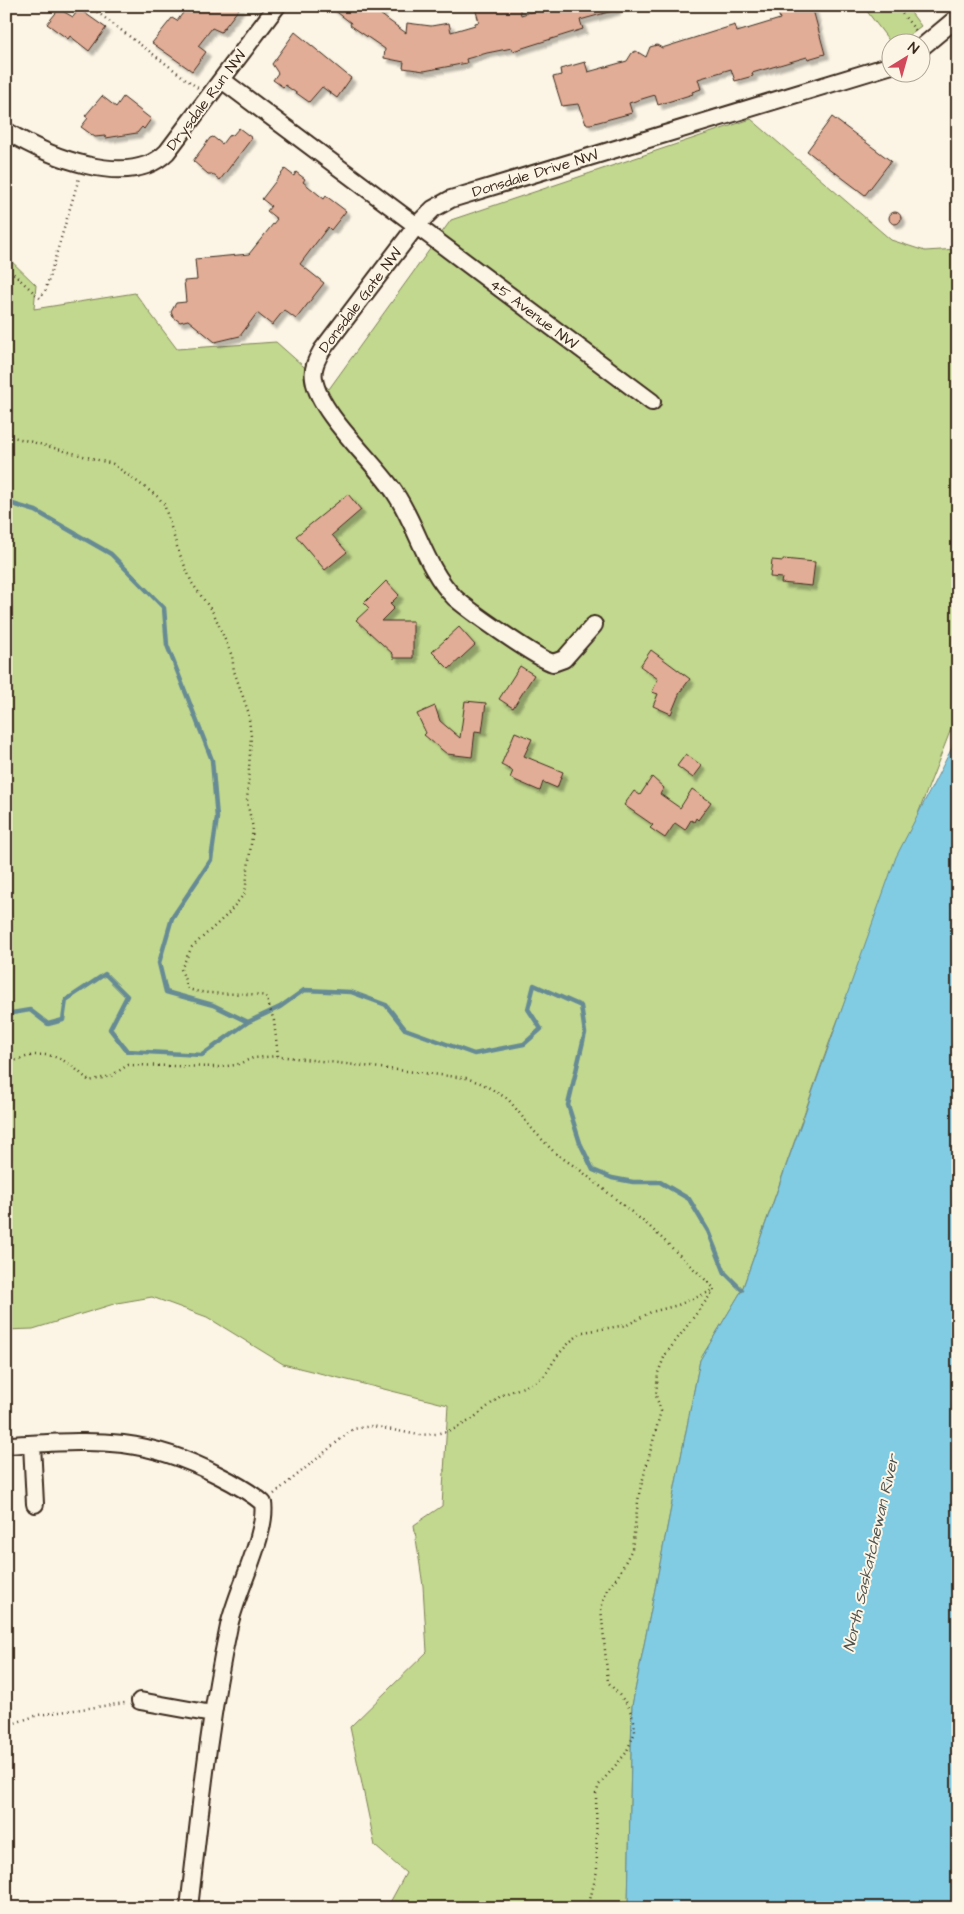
<svg xmlns="http://www.w3.org/2000/svg" width="964" height="1914" viewBox="0 0 964 1914" font-family="'Architects Daughter',sans-serif">
	<style>
		.green { fill: #c2d88e; stroke: #7e8156 }
		.water { fill: #82cce3; stroke: #668b94 }
		.lines { fill: none; stroke-linecap: round; stroke-linejoin: round }
		.stream { stroke: #668b94; stroke-width: 4.5 }
		.building { fill: #e2ad96; stroke: #3b2a1e; filter: url(#shadow) }
		.minor-casing { stroke: #3b2a1e; stroke-width: 20 }
		.path { stroke: #3b2a1e; stroke-width: 2.5; stroke-dasharray: 1 4; stroke-linecap: butt }
		.minor { stroke: #fcf5e5; stroke-width: 16 }
		.labels { text-anchor: middle; stroke-width: 4; stroke-linejoin: round; paint-order: stroke }
		.street-label { font-size: 15px; fill: #3b2a1e; stroke: #fcf5e5 }
		.water-label { font-size: 16px; font-style: italic; fill: #4d524f; stroke: #fcf5e5 }
	</style>
	<defs>
		<filter id="shadow"><feDropShadow dx="4.5" dy="4.5" stdDeviation="1" flood-color="#0004"/></filter>
	</defs>
	<rect width="100%" height="100%" fill="#fcf5e5"/>
	<filter id="ink" filterUnits="userSpaceOnUse"><feTurbulence type="fractalNoise" baseFrequency=".02" numOctaves="2"/><feDisplacementMap in="SourceGraphic" scale="10" xChannelSelector="R" yChannelSelector="G"/><feConvolveMatrix kernelMatrix="1 2 1 2 8 2 1 2 1" color-interpolation-filters="sRGB"/></filter>
	<g filter="url(#ink)">
		<!-- green -->
		<path class="green" d="M 863,6 L 906,6 L 921,26 L 900,42 L 891,43 Z
			M 751,119 L 891,240 L 925,251 L 958,249 L 958,711 L 832,1035 L 742,1290 L 700,1360 L 632,1706 L 628,1908 L 387,1908 L 406,1873 L 375,1846 L 350,1727 L 427,1652 L 423,1586 L 414,1525 L 442,1506 L 448,1405 L 283,1364 L 207,1317 L 152,1297 L 117,1303 L 33,1329 L 6,1330 L 6,760 L 11,752 L 6,730 L 6,256 L 36,285 L 34,309 L 135,293 L 177,349 L 276,342 L 329,389 L 451,220 Z"/>
		<!-- water -->
		<path class="water" d="M 958,736 L 958,1908 L 628,1908 L 632,1706 L 700,1360 L 742,1290 L 896,857 Z"/>
		<g class="lines">
			<!-- stream -->
			<path class="stream" d="M 6,502 L 36,511 L 111,554 L 164,608 L 167,645 L 212,760 L 217,818 L 211,860 L 172,918 L 159,963 L 166,992 L 213,1005 L 248,1022
				M 6,1014 L 30,1010 L 48,1024 L 63,1020 L 66,1000 L 105,974 L 127,996 L 110,1029 L 127,1051 L 202,1055 L 248,1022 L 280,1007 L 304,990 L 351,992 L 386,1005 L 405,1029 L 474,1054 L 524,1044 L 541,1029 L 528,1009 L 534,985 L 581,1006 L 585,1033 L 568,1105 L 580,1143 L 593,1170 L 612,1178 L 633,1182 L 660,1182 L 689,1199 L 708,1231 L 725,1273 L 742,1290"/>
		</g>
		<!-- building -->
		<path class="building" d="M 188,6 L 241,6 L 221,32 L 212,28 L 198,46 L 206,52 L 192,71 L 152,43 L 172,18 L 177,21 Z
			M 329,6 L 386,6 L 380,14 L 406,33 L 407,23 L 431,26 L 449,23 L 451,32 L 475,25 L 475,23 L 479,22 L 475,8 L 482,6 L 519,6 L 521,15 L 550,6 L 615,6 L 616,10 L 580,20 L 583,29 L 513,51 L 512,48 L 487,53 L 466,59 L 467,63 L 424,71 L 403,68 L 404,62 L 384,58 L 385,49 L 350,25 L 351,23 Z
			M 776,6 L 812,6 L 825,54 L 808,59 L 807,57 L 752,73 L 753,76 L 735,81 L 731,69 L 698,79 L 701,89 L 692,92 L 693,94 L 658,105 L 655,95 L 645,98 L 629,103 L 632,113 L 591,124 L 586,124 L 578,104 L 562,106 L 553,77 L 561,75 L 560,69 L 585,62 L 588,72 L 627,61 L 632,53 L 636,51 L 646,57 L 650,47 L 657,45 L 662,48 L 735,25 L 737,32 L 780,19 Z
			M 59,9 L 73,17 L 79,9 L 106,28 L 89,51 L 70,36 L 68,39 L 47,24 Z
			M 295,32 L 351,78 L 337,98 L 322,87 L 309,102 L 285,85 L 283,87 L 273,80 L 278,73 L 272,64 Z
			M 102,96 L 116,107 L 123,97 L 151,119 L 144,129 L 142,127 L 137,133 L 106,138 L 105,136 L 95,137 L 81,127 L 88,118 L 85,116 Z
			M 832,117 L 891,161 L 865,195 L 807,151 Z
			M 239,128 L 252,138 L 220,180 L 212,174 L 208,174 L 193,161 L 210,138 L 213,137 L 222,144 L 228,136 L 233,135 Z
			M 285,169 L 294,176 L 296,172 L 305,179 L 303,182 L 324,199 L 326,196 L 346,211 L 331,230 L 328,227 L 300,264 L 324,283 L 296,319 L 284,310 L 272,325 L 257,313 L 240,336 L 215,342 L 188,320 L 180,322 L 173,317 L 171,312 L 176,303 L 186,302 L 184,281 L 197,280 L 195,259 L 249,254 L 277,219 L 267,211 L 271,206 L 262,199 Z
			M889 218a6 6 0 1 1 12 0a6 6 0 1 1-12 0Z
			M 348,494 L 361,510 L 332,535 L 347,552 L 325,570 L 296,536 Z
			M 783,559 L 815,562 L 812,586 L 781,583 L 782,578 L 770,577 L 772,560 L 783,561 Z
			M 386,581 L 399,595 L 390,604 L 394,608 L 381,621 L 413,621 L 413,658 L 393,658 L 393,654 L 356,620 L 369,608 L 364,603 Z
			M 459,627 L 475,645 L 449,669 L 432,652 Z
			M 651,650 L 690,679 L 680,692 L 671,714 L 653,706 L 658,694 L 652,692 L 658,679 L 640,666 Z
			M 520,666 L 534,675 L 513,708 L 499,699 Z
			M 465,701 L 486,703 L 482,732 L 475,731 L 472,757 L 447,754 L 424,735 L 426,733 L 417,714 L 435,706 L 440,721 L 460,738 Z
			M 515,732 L 532,739 L 524,756 L 563,772 L 557,788 L 543,782 L 540,791 L 510,778 L 513,771 L 501,765 Z
			M 686,754 L 702,766 L 693,778 L 677,766 Z
			M 652,777 L 664,788 L 660,794 L 680,808 L 692,789 L 711,802 L 698,820 L 696,818 L 694,822 L 691,820 L 685,830 L 675,823 L 665,838 L 650,828 L 653,825 L 624,805 L 634,791 L 640,795 Z"/>
		<g class="lines">
			<defs>
				<path id="minor" d="M 922,47 L 958,17
					M 222,80 L 652,402
					M 6,131 C 46,155 128,191 167,152 L 277,6
					M 594,625 L 564,659 L 553,663 C 536,658 470,611 455,598 C 425,568 418,527 395,493 C 375,462 319,414 314,379 C 312,368 317,359 322,350 L 417,225 L 433,209 L 451,199 L 892,65
					M 32,1444 L 35,1504
					M 6,1445 C 91,1441 139,1434 218,1475 C 234,1483 249,1491 263,1503 C 268,1532 236,1593 229,1626 C 209,1719 200,1813 189,1908
					M 140,1701 L 212,1714"/>
			</defs>
			<!-- minor casing -->
			<use href="#minor" class="minor-casing"/>
			<!-- path -->
			<path class="path" d="M 89,6 L 198,88
				M 896,6 L 917,32
				M 6,267 L 40,298 L 45,292 L 79,178
				M 6,435 L 113,464 L 158,497 L 164,504 L 178,550 L 192,583 L 214,614 L 232,656 L 234,671 L 248,711 L 251,736 L 247,802 L 253,828 L 245,893 L 227,915 L 192,947 L 181,969 L 188,989 C 214,997 240,991 266,996 L 274,1021 L 278,1056 L 466,1078 L 483,1084 L 508,1099 L 533,1130 L 555,1153 L 580,1170 L 649,1226 L 715,1289
				M 6,1063 C 16,1061 28,1055 37,1055 C 60,1053 74,1067 89,1081 L 111,1076 L 128,1065 L 218,1067 L 236,1065 L 253,1058 L 278,1056
				M 274,1494 L 353,1429 L 372,1426 L 419,1435 L 436,1434 L 454,1429 L 471,1420 L 502,1395 L 534,1383 L 545,1375 L 557,1356 L 571,1341 L 583,1332 L 627,1325 L 651,1312 L 678,1305 L 714,1290
				M 6,1726 L 38,1715 L 125,1703
				M 588,1908 L 597,1871 L 596,1794 L 599,1785 L 626,1753 L 635,1732 L 634,1721 L 628,1705 L 608,1682 L 601,1608 L 607,1590 L 618,1576 L 632,1549 L 639,1494 L 661,1411 L 656,1396 L 658,1373 L 665,1355 L 715,1289"/>
			<!-- minor -->
			<use href="#minor" class="minor"/>
		</g>
	</g>
	<g class="labels">
		<!-- street labels -->
		<g class="street-label">
			<text transform="translate(206 100) rotate(-53)" y="5">Drysdale Run NW</text>
			<text transform="translate(535 173) rotate(-17)" y="5">Donsdale Drive NW</text>
			<text transform="translate(360 300) rotate(-53)" y="5">Donsdale Gate NW</text>
			<text transform="translate(534 314) rotate(37)" y="5">45 Avenue NW</text>
		</g>
		<!-- water labels -->
		<g class="water-label">
			<text transform="translate(870 1553) rotate(-77)" y="6">North Saskatchewan River</text>
		</g>
	</g>
	<!-- margin -->
	<rect width="964" height="1914" fill="none" stroke="#fcf5e5" stroke-width="25"/>
	<rect x="12" y="12" width="939" height="1889" fill="none" stroke="#3b2a1e" stroke-width="2" filter="url(#ink)"/>
	<!-- north arrow -->
	<g transform="translate(906 58) rotate(37)"><circle r="24" fill="#fcf5e5" stroke="#afa495"/>
	<path d="M0-4L9 19L0 12L-9 19Z" fill="#d1495b"/>
	<text y="-8" font-size="14" font-weight="bold" text-anchor="middle" fill="#3b2a1e">N</text>
	</g>
</svg>
